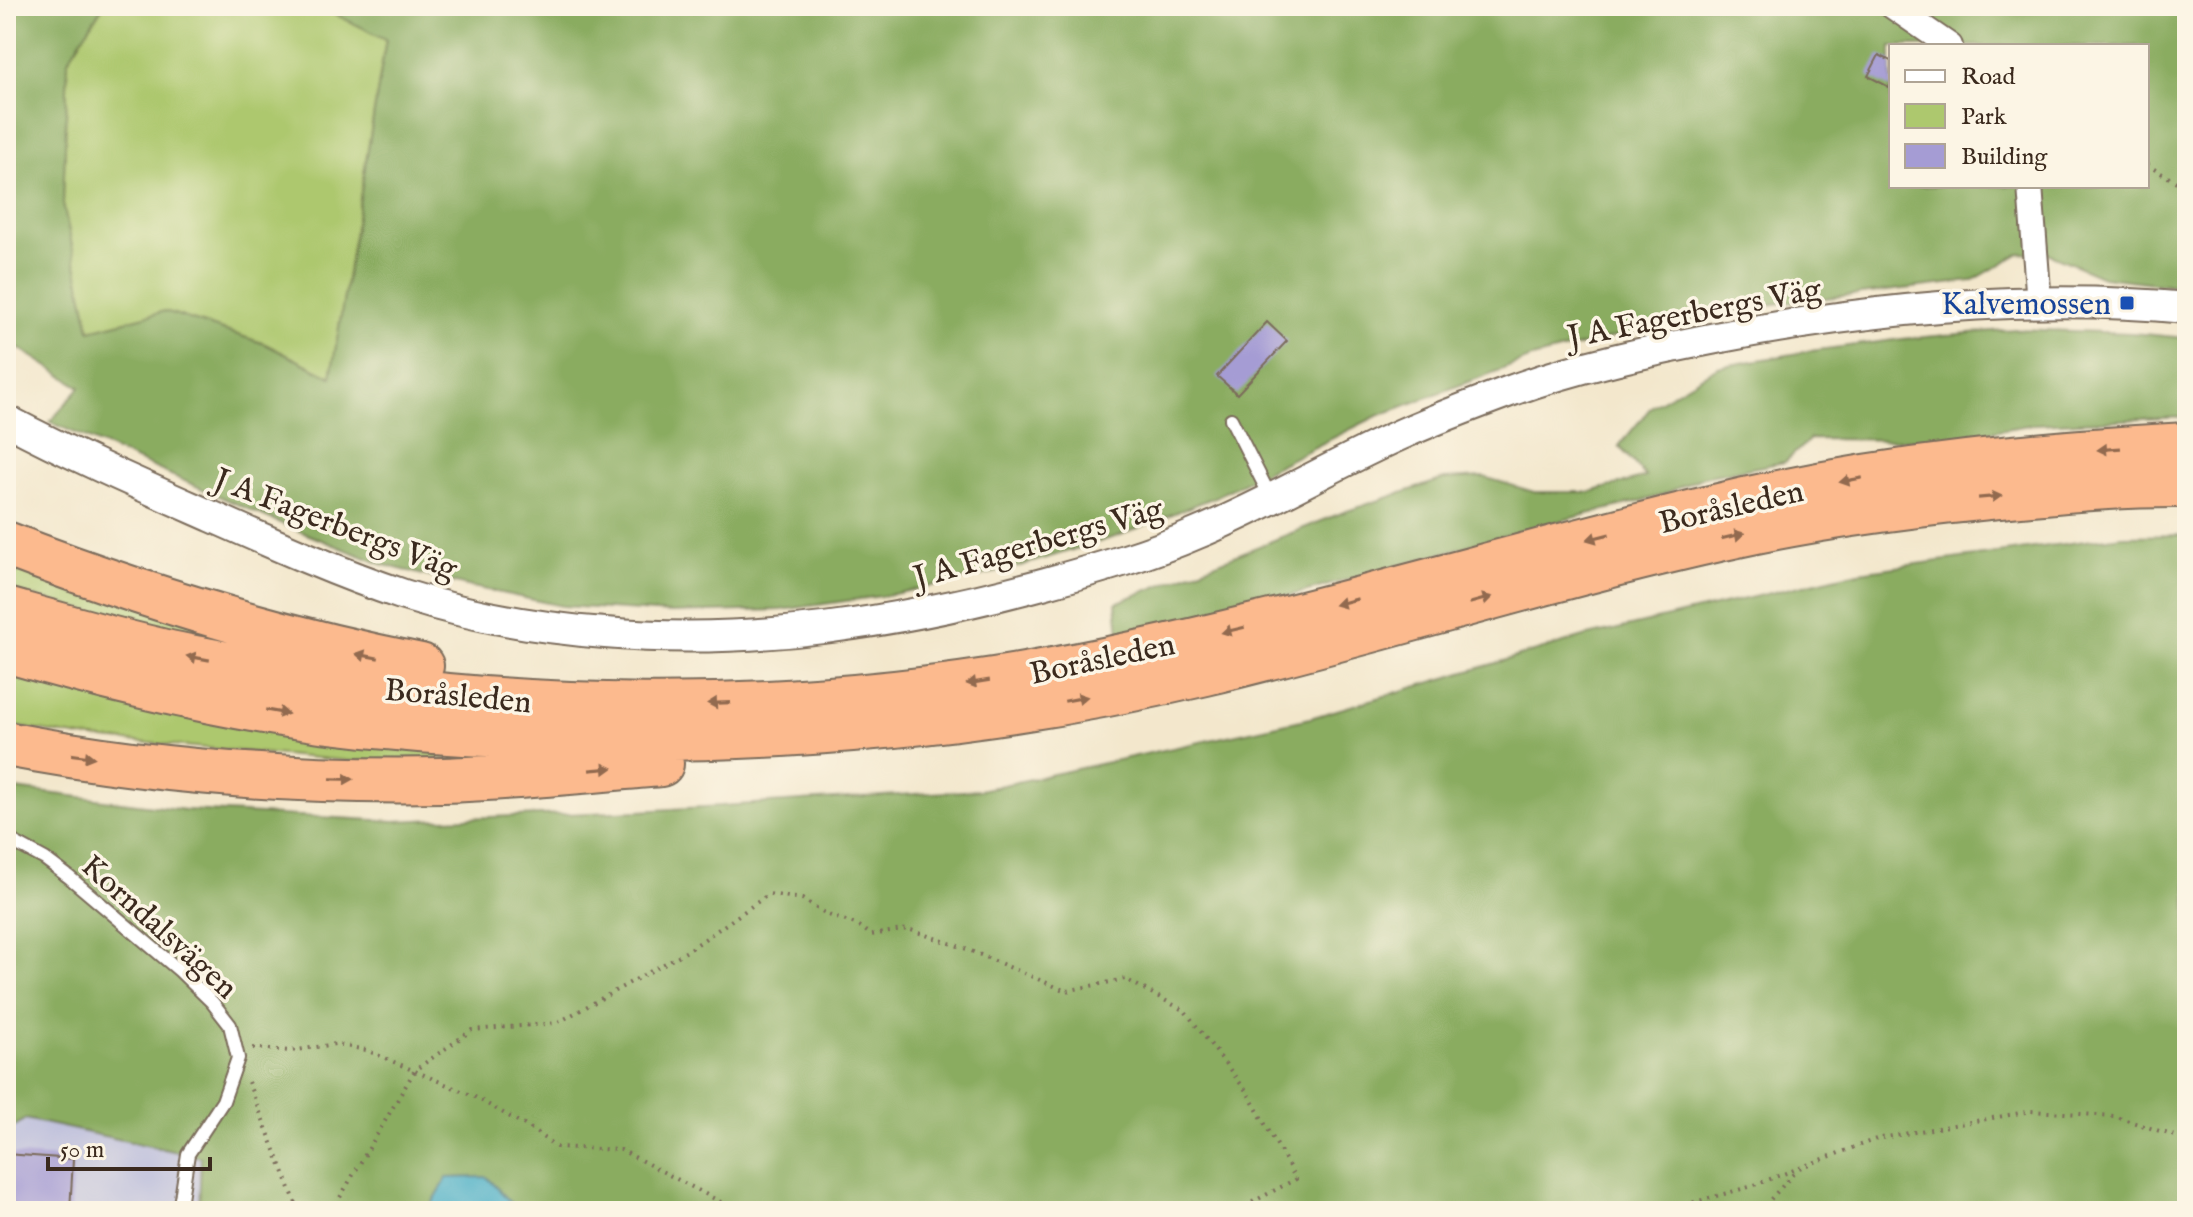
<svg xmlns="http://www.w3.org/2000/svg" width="2193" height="1217" viewBox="0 0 2193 1217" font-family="'IM FELL English',serif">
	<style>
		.industrial { fill: #c1c2dd }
		.green { fill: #adc86e; stroke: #747946; stroke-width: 2 }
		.forest { fill: #8aac61; stroke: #626b40; stroke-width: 2; fill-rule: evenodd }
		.water { fill: #48afc7; stroke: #426c72; stroke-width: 2 }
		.building { fill: #a59cd4 }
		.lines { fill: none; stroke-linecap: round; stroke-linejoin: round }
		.service-casing { stroke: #7b6c5b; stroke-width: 16 }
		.minor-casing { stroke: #7b6c5b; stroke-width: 28 }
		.tertiary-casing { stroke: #7b6c5b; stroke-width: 34 }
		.motorway-casing { stroke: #7b6c5b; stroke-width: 48 }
		.path { stroke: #7b6c5b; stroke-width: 4; stroke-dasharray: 2 6; stroke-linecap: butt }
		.service { stroke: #fff; stroke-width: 12 }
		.minor { stroke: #fff; stroke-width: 24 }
		.tertiary { stroke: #fff; stroke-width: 30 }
		.motorway { stroke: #fcba8e; stroke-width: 44 }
		.oneway { fill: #926b50 }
		.transit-dot { fill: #1a4fb4; stroke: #fcf5e5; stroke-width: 3 }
		.labels { text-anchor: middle; stroke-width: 7; stroke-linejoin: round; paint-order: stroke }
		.transit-label { font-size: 32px; fill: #164399; stroke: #fcf5e5; text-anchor: end }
		.street-label { font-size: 32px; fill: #3b2a1e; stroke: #fcf5e5 }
	</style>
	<rect width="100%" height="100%" fill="#fcf5e5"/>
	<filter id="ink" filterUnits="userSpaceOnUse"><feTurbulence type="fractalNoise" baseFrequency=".0125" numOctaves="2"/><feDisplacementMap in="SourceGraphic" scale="16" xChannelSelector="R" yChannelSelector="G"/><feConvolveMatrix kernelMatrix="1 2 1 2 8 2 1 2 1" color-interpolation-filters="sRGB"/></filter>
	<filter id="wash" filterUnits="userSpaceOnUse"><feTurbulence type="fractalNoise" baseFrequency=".006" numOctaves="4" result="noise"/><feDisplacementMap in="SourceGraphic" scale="32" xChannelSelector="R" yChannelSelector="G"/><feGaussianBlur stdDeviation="1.8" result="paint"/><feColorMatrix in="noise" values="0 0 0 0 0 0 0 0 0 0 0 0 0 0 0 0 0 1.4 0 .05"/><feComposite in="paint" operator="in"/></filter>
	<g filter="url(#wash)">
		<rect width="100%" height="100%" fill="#f3e7cc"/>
		<!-- industrial -->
		<path class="industrial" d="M 25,1119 L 201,1157 L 199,1211 L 6,1211 L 6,1133 Z"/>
		<!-- green -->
		<path class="green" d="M 103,6 L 322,6 L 328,11 L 386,38 L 331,377 L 265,344 L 165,311 L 90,330 L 63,204 L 68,60 Z
			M 6,560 L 328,656 L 192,638 L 6,589 Z
			M 6,673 L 181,716 L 532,755 L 350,761 L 81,737 L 6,725 Z"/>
		<!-- forest -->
		<path class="forest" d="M 6,6 L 103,6 L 68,60 L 63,204 L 90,330 L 165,311 L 265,344 L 331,377 L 386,39 L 328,11 L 322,6 L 2187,6 L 2187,287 L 2103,277 L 2050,254 L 2020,253 L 1972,281 L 1766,305 L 1646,329 L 1532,358 L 1375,417 L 1217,496 L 1118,536 L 1007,570 L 889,595 L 781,610 L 671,613 L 562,606 L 463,585 L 384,565 L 289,527 L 50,422 L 80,387 L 6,340 ZM 1891,46 L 2147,46 L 2147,186 L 1891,186 Z
			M 2015,329 L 2131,333 L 2187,338 L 2187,417 L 2035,424 L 1937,440 L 1810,439 L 1785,462 L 1703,477 L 1657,497 L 1527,529 L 1304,592 L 1229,609 L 1152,630 L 1119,633 L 1116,603 L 1344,512 L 1444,479 L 1484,477 L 1534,492 L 1590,492 L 1646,477 L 1619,446 L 1652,406 L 1718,367 L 1810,351 L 1902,339 Z
			M 2187,535 L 2187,1211 L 561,1211 L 549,1203 L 514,1206 L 487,1177 L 447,1178 L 428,1211 L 199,1211 L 201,1157 L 25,1119 L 6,1133 L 6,788 L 186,810 L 394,821 L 639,811 L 980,790 L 1310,718 L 1584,637 L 1859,572 L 2122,536 Z"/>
		<!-- water -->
		<path class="water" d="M 487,1177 L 514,1206 L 549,1203 L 561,1211 L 428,1211 L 447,1178 Z"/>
		<g id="blocks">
			<!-- building -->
			<path class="building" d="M 1879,55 L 1891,61 L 1891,88 L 1868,76 Z
				M 1267,322 L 1287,341 L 1237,394 L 1217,376 Z
				M 6,1154 L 73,1159 L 70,1211 L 6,1211 Z"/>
		</g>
	</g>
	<g filter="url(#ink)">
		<use href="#blocks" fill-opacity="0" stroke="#7b6c5b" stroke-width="2"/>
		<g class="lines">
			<defs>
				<path id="service" d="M 1231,419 L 1271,498
					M 6,838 L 45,859 L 69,877 L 180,971 L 212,1002 L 230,1025 L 238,1058 L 223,1101 L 188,1154 L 179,1211"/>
				<path id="minor" d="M 1892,6 L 1950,46
					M 2030,186 L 2039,303"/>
				<path id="tertiary" d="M 6,420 C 74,456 143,486 213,517 C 276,545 339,573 404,595 C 467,615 539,628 605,633 C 754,646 903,622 1046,583 C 1097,569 1150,554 1198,533 C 1268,504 1334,464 1404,433 C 1438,418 1475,404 1510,391 C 1578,366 1650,351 1721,337 C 1873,308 2032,293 2187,308"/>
				<path id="motorway" d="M 6,544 C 141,596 280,638 421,666
					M 6,610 C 56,624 106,638 157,650 C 189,658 223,663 255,669 C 510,716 776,718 1031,674 C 1273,631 1507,555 1745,500 C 1891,467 2039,453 2187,445
					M 6,650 C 109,680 214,705 321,720 C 391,729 461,734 532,736 C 758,745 985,725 1206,673 C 1390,629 1570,570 1756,531 C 1843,513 1932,502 2020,494 C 2075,489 2132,484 2187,485
					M 6,744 C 149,771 297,783 443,780 C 516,778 589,770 661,764"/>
			</defs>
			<!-- service casing -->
			<use href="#service" class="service-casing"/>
			<!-- minor casing -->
			<use href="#minor" class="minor-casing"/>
			<!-- tertiary casing -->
			<use href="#tertiary" class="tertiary-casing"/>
			<!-- motorway casing -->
			<use href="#motorway" class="motorway-casing"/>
			<!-- path -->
			<path class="path" d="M 72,6 L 82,15 L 94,6
				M 2147,165 L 2187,188
				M 253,1048 L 291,1051 L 335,1044 L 366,1050 L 473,1096 L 530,1128 L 556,1147 L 621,1150 L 738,1211
				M 248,1082 L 299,1211
				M 332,1211 L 415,1070 L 472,1030 L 557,1023 L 689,950 L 769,894 L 802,899 L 828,915 L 858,925 L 871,935 L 908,929 L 964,948 L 1066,991 L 1125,979 L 1185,1011 L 1247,1092 L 1296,1179 L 1243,1207 L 1225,1211
				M 1662,1211 L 1749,1187 L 1876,1139 L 2031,1111 L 2114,1116 L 2187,1140
				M 1760,1211 L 1796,1171"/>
			<!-- service -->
			<use href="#service" class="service"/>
			<!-- minor -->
			<use href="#minor" class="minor"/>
			<!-- tertiary -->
			<use href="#tertiary" class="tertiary"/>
			<!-- motorway -->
			<use href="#motorway" class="motorway"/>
		</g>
		<!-- one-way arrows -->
		<defs><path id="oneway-solid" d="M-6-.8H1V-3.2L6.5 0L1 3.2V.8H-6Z" transform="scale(2)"/></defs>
		<g class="oneway">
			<use href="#oneway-solid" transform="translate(2109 449) rotate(176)"/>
			<use href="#oneway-solid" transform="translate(1851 480) rotate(169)"/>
			<use href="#oneway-solid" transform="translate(1990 497) rotate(-5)"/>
			<use href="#oneway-solid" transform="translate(1733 536) rotate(-13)"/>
			<use href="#oneway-solid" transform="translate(1598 537) rotate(166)"/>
			<use href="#oneway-solid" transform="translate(1481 600) rotate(-16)"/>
			<use href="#oneway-solid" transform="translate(1346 602) rotate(165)"/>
			<use href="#oneway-solid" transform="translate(1233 630) rotate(167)"/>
			<use href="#oneway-solid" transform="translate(367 656) rotate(-169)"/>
			<use href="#oneway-solid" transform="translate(198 658) rotate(-170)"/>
			<use href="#oneway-solid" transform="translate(978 682) rotate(171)"/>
			<use href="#oneway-solid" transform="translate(1076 699) rotate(-11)"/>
			<use href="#oneway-solid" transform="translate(719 703) rotate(178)"/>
			<use href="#oneway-solid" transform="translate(277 712) rotate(10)"/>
			<use href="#oneway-solid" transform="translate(83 756) rotate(8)"/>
			<use href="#oneway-solid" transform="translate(601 769) rotate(-5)"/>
			<use href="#oneway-solid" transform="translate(342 779) rotate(1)"/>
		</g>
	</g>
	<!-- markers -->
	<rect class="transit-dot" x="2119" y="295" width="16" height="16" rx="4"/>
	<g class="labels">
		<!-- transit labels -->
		<g class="transit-label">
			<text x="2111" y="314">Kalvemossen</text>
		</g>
		<!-- street labels -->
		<g class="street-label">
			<text transform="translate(1694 312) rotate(-11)" y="11">J A Fagerbergs Väg</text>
			<text transform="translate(1731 506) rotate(-13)" y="11">Boråsleden</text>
			<text transform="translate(336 523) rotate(21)" y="11">J A Fagerbergs Väg</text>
			<text transform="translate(1038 542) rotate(-16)" y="11">J A Fagerbergs Väg</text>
			<text transform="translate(1102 658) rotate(-12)" y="11">Boråsleden</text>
			<text transform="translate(458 695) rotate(5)" y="11">Boråsleden</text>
			<text transform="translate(160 926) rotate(42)" y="11">Korndalsvägen</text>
		</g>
	</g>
	<!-- margin -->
	<rect width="2193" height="1217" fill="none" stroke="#fcf5e5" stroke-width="32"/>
	<!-- legend -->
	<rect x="1889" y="44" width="260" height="144" fill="#fcf5e5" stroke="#afa495" stroke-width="2"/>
	<rect x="1905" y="70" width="40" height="12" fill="#ffffff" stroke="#afa495" stroke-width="2"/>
	<text x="1961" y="84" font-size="24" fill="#3b2a1e">Road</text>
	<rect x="1905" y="104" width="40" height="24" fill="#adc86e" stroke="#afa495" stroke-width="2"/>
	<text x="1961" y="124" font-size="24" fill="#3b2a1e">Park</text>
	<rect x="1905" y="144" width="40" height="24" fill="#a59cd4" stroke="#afa495" stroke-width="2"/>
	<text x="1961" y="164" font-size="24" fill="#3b2a1e">Building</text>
	<!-- scale -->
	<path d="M48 1157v12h162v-12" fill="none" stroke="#3b2a1e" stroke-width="4"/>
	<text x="60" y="1157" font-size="24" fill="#3b2a1e" stroke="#fcf5e5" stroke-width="6" paint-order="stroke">50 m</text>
</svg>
